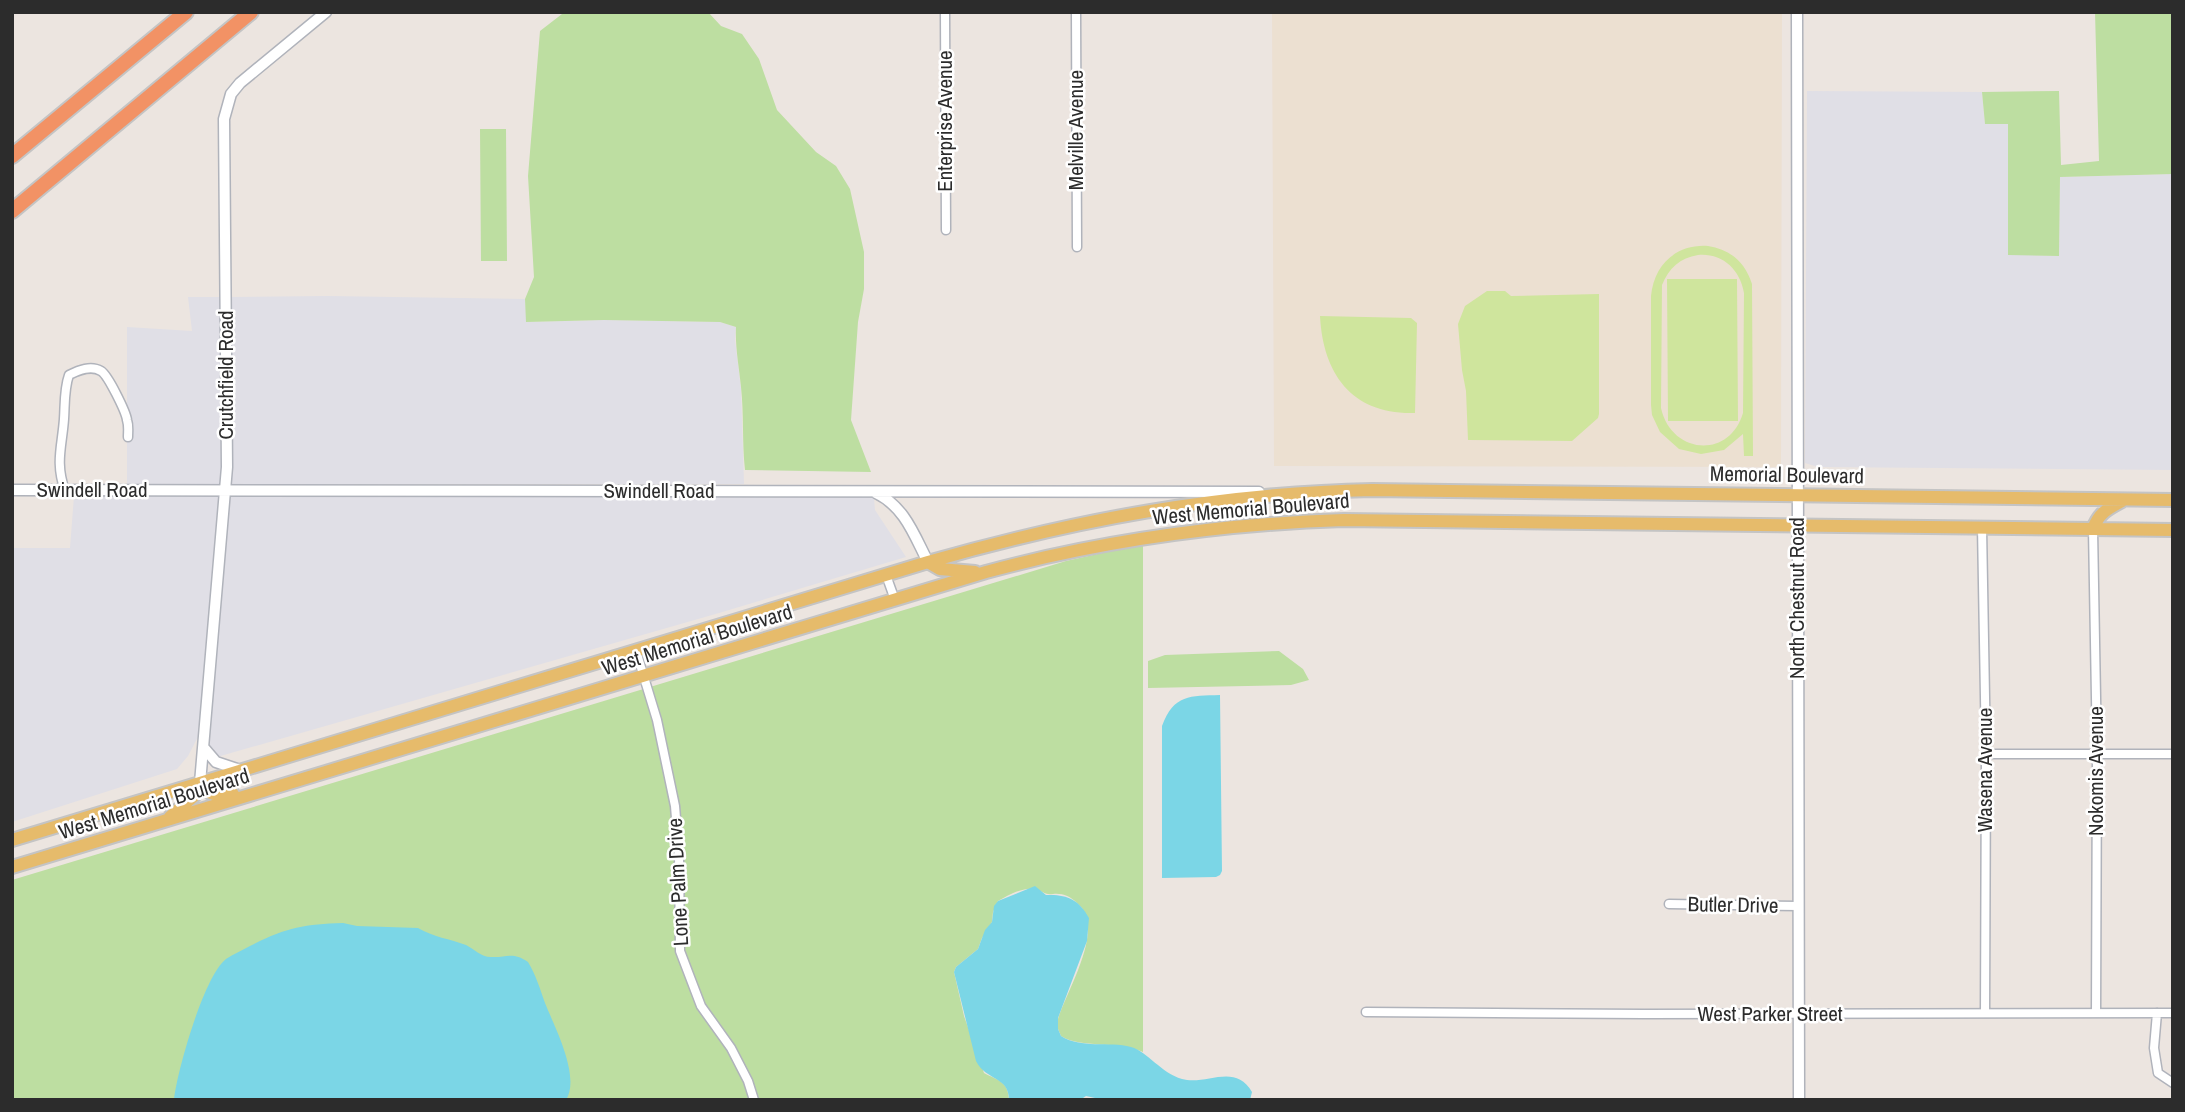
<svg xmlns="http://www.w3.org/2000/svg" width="2185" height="1112" viewBox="0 0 2185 1112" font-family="'Archivo Narrow',sans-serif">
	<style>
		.industrial { fill: #e0dfe6 }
		.education { fill: #ece0d1 }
		.green { fill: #bddea1 }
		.pitch { fill: #cfe59d; fill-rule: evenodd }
		.water { fill: #7bd6e6 }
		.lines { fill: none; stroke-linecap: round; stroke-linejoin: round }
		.minor-casing { stroke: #b0b3bb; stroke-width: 11 }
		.tertiary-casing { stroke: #b0b3bb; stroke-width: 13 }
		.primary-casing { stroke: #c4c4c4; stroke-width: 16 }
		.motorway-casing { stroke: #c4c4c4; stroke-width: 18 }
		.minor { stroke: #fff; stroke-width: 8 }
		.tertiary { stroke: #fff; stroke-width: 10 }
		.primary { stroke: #e6bb6b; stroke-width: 12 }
		.motorway { stroke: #f29265; stroke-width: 14 }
		.labels { text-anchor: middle; stroke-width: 5; stroke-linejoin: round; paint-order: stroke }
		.street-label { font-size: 21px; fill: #2c2c2c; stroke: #fff }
	</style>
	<rect width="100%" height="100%" fill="#ece5e0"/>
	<!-- industrial -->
	<path class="industrial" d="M 1807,91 L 1982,92 L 1985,124 L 2008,123 L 2008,254 L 2059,256 L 2060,177 L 2173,174 L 2173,470 L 1818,467 L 1805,463 Z
		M 328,296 L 525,299 L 527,322 L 604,320 L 720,322 L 736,327 L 735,340 L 741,389 L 744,484 L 230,484 L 230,297 Z
		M 188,297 L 221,297 L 222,484 L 127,485 L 127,327 L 192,331 Z
		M 221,495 L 200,733 L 188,756 L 177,769 L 12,822 L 12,548 L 70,548 L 74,496 Z
		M 230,495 L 871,496 L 874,498 L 875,510 L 906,557 L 719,613 L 217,757 L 208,746 Z"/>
	<!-- education -->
	<path class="education" d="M 1272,12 L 1782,12 L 1781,467 L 1274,466 Z"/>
	<!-- green -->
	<path class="green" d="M 579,12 L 708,12 L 721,26 L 742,34 L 759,59 L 777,110 L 816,152 L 836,166 L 850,189 L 864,252 L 864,289 L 858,322 L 851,420 L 871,472 L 745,470 C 742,442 744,414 741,387 C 739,366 735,347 736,327 L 720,322 L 604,320 L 526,322 L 525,299 L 534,277 L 528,176 L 540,31 L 562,14 Z
		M 2095,12 L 2173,12 L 2173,174 L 2060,177 L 2059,256 L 2008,255 L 2008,124 L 1985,124 L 1982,92 L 2059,91 L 2061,165 L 2099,161 Z
		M 480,129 L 506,129 L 507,261 L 481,261 Z
		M 1143,544 L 1143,1052 C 1116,1040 1082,1049 1061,1036 L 1058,1029 L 1058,1019 C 1067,989 1107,927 1077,903 C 1070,896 1062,893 1053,894 C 1045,895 1044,892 1038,890 C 1025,885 1009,895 998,901 L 993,912 L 992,922 L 982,938 L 978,949 L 956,967 L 954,972 L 964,1016 L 984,1073 C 999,1081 1008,1081 1009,1100 L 12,1100 L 12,880 L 1066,561 Z
		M 1279,651 L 1303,669 L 1309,680 L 1291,685 L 1148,688 L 1148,661 L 1165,655 Z"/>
	<!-- pitch -->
	<path class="pitch" d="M 1708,246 C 1731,250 1745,262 1752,284 L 1753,456 L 1744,456 L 1743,434 L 1724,450 L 1701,454 L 1679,449 L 1660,432 L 1652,415 L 1651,405 L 1651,296 C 1654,264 1677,244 1708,246 ZM 1698,255 C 1722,253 1740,269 1744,293 L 1743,413 C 1729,460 1671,454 1661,408 L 1662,285 C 1669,268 1680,258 1698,255 Z
		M 1667,279 L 1737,279 L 1738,421 L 1668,421 Z
		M 1487,291 L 1505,291 L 1511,296 L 1599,294 L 1599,414 L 1598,418 L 1572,441 L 1468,440 L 1466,391 L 1462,370 L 1458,324 L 1465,306 Z
		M 1320,316 L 1411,318 L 1417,323 L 1415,413 C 1353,415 1323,375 1320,316 Z"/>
	<!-- water -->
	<path class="water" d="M 1220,695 L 1222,871 L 1220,875 L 1216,877 L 1162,878 L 1162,726 C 1174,694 1190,696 1220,695 Z
		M 1035,886 L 1046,895 C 1066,894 1079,899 1089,918 L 1087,941 L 1058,1018 L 1058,1029 L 1061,1036 C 1081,1049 1109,1041 1131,1047 C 1148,1052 1161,1073 1182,1079 C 1206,1086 1235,1062 1252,1092 L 1250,1100 L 1104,1100 L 1086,1096 L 1080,1100 L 1009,1100 C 1009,1076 986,1081 976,1061 L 954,972 L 956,967 L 978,949 L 985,930 L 992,922 L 994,906 L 998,901 Z
		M 343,923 L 357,926 L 418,928 C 433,937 450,939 466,945 C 474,949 481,957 491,957 C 507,958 512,951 528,962 C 536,975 540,989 545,1003 C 554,1026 581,1076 566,1100 L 174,1100 C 177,1071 204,976 226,959 C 233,954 243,950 250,946 C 285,928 304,924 343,923 Z"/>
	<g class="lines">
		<defs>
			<path id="minor" d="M 945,12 L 946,230
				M 1076,12 L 1077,247
				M 65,491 C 55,462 62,447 64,419 C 65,404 64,389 69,375 C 79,370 91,365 101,371 C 108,375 126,412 127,420 C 129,426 128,431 128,437
				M 1982,527 L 1986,754 L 1985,1013
				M 2093,529 L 2097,754 L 2096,1013
				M 886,575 L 895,600
				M 636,651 L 657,720 L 675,806 L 679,855 L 680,951 L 701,1006 L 731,1048 L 748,1081 L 754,1100
				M 1986,754 L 2173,754
				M 1669,904 L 1798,906
				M 1366,1012 L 1644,1014 L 2173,1013
				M 2157,1013 L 2154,1048 L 2158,1073 L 2173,1083"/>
			<path id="tertiary" d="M 1797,12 L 1799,1100
				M 12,490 L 1259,492
				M 876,493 C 905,507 914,535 928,562
				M 204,748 L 216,762 L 240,770
				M 200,783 L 227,467 L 224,119 L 231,94 L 240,83 L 326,12"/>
			<path id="primary" d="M 2093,529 C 2099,513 2107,509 2122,501
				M 928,562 L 940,569 L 975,572
				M 200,783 C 207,796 220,796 233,794
				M 170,817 L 196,794 L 200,783
				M 12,840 L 928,562 C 1075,520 1219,493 1372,490 L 2173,500
				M 12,867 L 986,572 C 1104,540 1222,524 1344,520 L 2173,530"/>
			<path id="motorway" d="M 12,156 L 186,12
				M 12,211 L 251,12"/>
		</defs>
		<!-- minor casing -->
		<use href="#minor" class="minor-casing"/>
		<!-- tertiary casing -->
		<use href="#tertiary" class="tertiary-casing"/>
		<!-- primary casing -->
		<use href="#primary" class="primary-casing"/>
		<!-- motorway casing -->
		<use href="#motorway" class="motorway-casing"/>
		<!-- minor -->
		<use href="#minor" class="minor"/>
		<!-- tertiary -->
		<use href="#tertiary" class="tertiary"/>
		<!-- primary -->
		<use href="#primary" class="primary"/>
		<!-- motorway -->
		<use href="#motorway" class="motorway"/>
	</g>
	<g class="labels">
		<!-- street labels -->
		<g class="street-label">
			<text transform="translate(945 121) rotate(-90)" y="7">Enterprise Avenue</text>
			<text transform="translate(1076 130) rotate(-90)" y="7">Melville Avenue</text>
			<text transform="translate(226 375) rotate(-90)" y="7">Crutchfield Road</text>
			<text transform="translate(1787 475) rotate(1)" y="7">Memorial Boulevard</text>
			<text x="92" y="497">Swindell Road</text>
			<text x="659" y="498">Swindell Road</text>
			<text transform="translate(1251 509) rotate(-5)" y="7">West Memorial Boulevard</text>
			<text transform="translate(1797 598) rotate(-90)" y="7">North Chestnut Road</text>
			<text transform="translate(697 640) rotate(-17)" y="7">West Memorial Boulevard</text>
			<text transform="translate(1985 770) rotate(-90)" y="7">Wasena Avenue</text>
			<text transform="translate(2096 771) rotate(-90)" y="7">Nokomis Avenue</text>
			<text transform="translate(154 804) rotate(-17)" y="7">West Memorial Boulevard</text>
			<text transform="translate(678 882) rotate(-93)" y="7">Lone Palm Drive</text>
			<text transform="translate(1733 905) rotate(1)" y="7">Butler Drive</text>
			<text x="1770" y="1021">West Parker Street</text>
		</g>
	</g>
	<!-- border -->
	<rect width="2185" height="1112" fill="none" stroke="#2c2c2c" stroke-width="28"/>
</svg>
